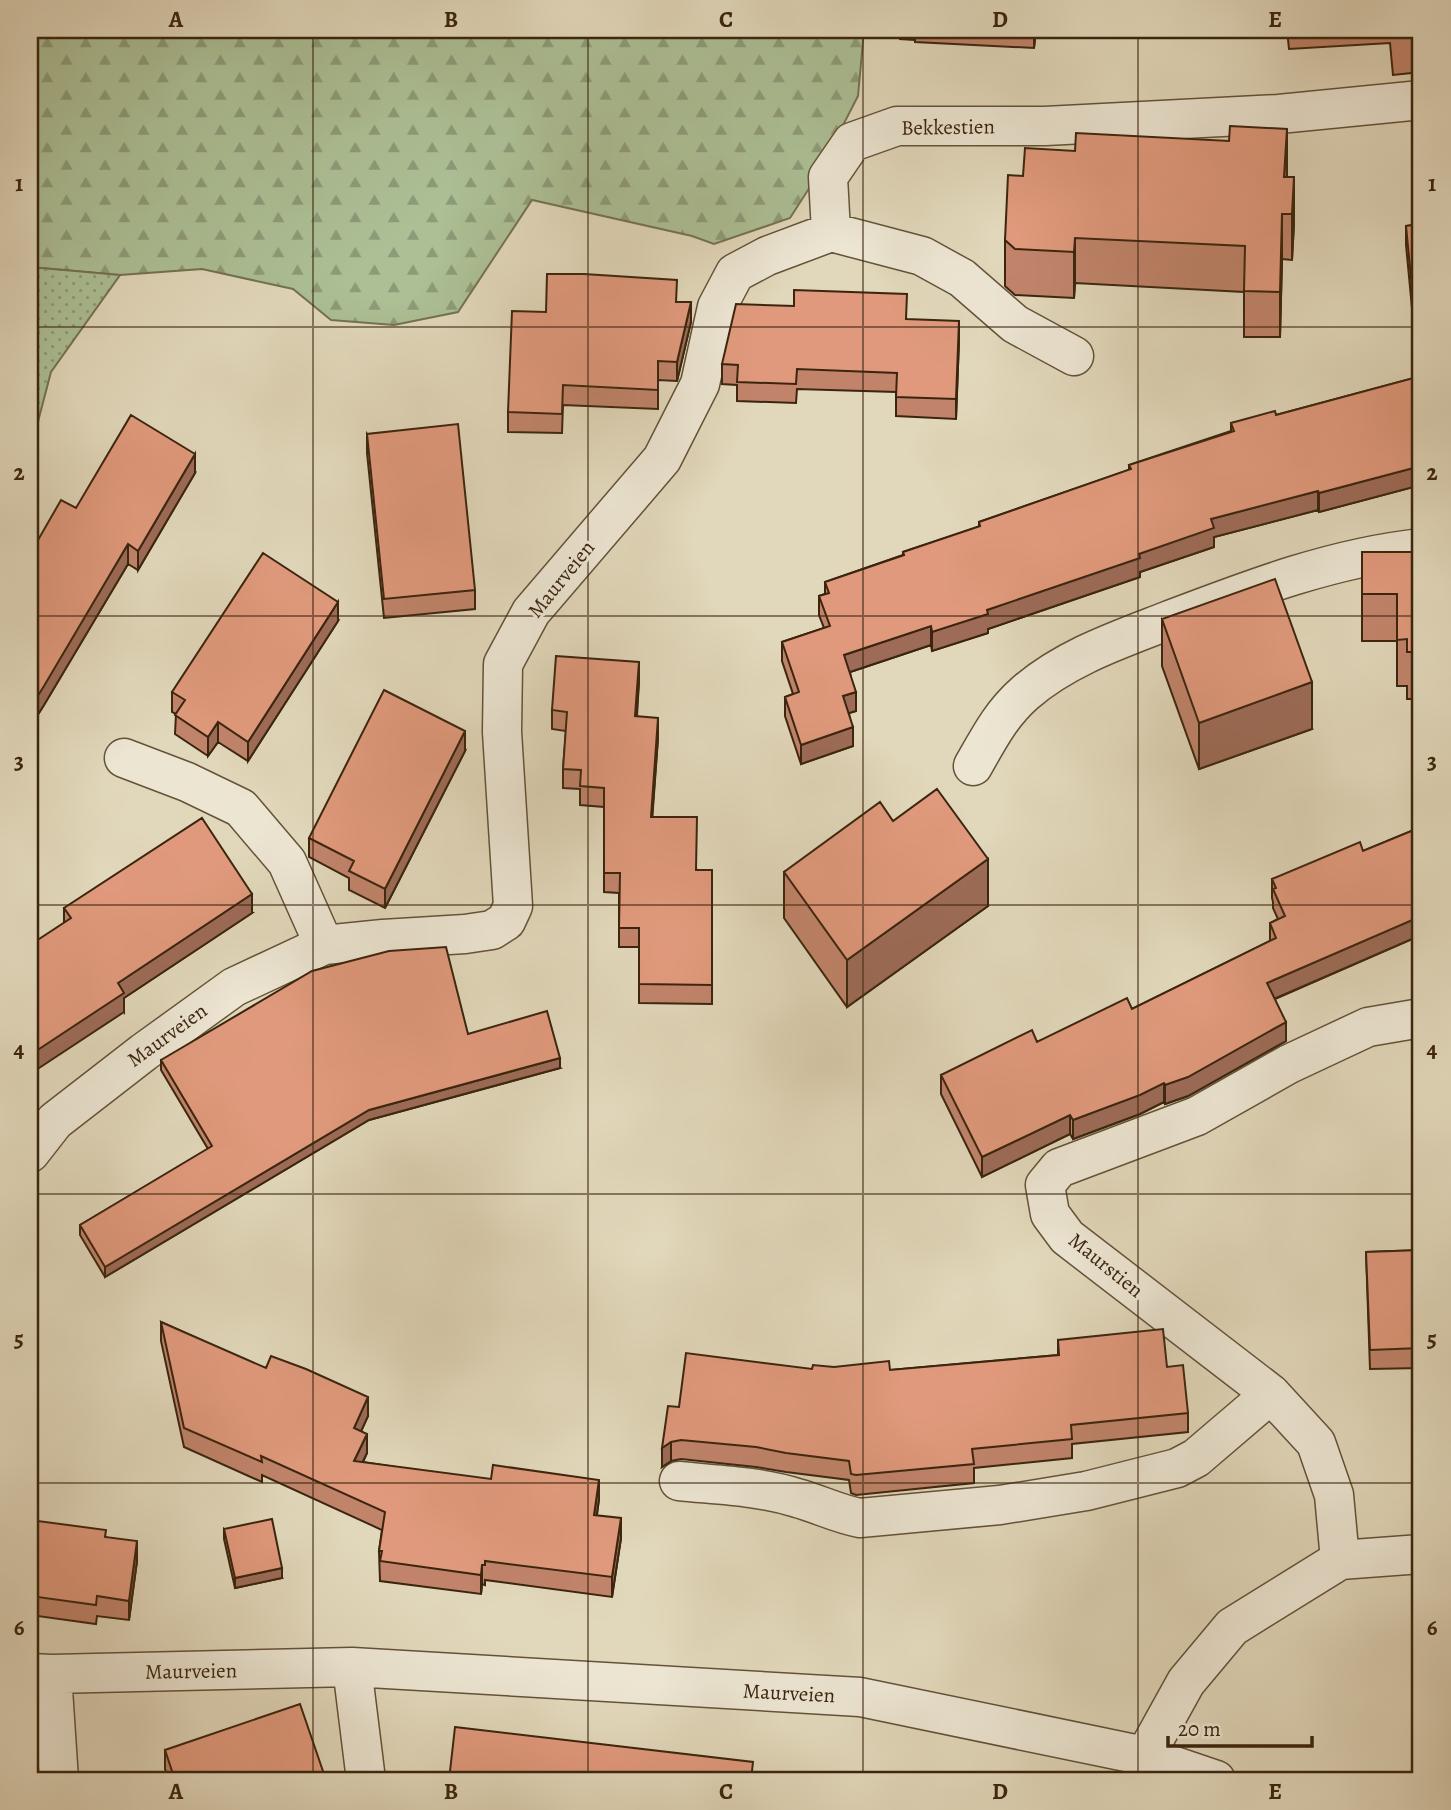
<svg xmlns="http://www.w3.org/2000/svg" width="1451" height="1810" viewBox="0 0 1451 1810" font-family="Alegreya,serif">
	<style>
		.forest { fill: url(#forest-firs); stroke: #747252; stroke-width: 2 }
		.park { fill: url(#park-dots); stroke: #747252; stroke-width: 2 }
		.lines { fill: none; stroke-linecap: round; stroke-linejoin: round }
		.minor-casing { stroke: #645239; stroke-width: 41 }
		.minor { stroke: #ece5d2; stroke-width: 38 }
		.wall { fill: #c1846b; stroke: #3b250e; stroke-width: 2 }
		.shaded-wall { fill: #9d6b57; stroke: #3b250e; stroke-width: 2 }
		.building { fill: #e0997c; stroke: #3b250e; stroke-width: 2 }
		.grid { fill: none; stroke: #3b250e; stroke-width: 2; stroke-opacity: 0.55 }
		.labels { text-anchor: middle; stroke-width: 6; stroke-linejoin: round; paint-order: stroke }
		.street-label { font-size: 21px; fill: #3b250e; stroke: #ece5d2 }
		.neatline { fill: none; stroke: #3b250e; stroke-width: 2.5 }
		.grid-label { font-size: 23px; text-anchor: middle; font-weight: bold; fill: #3b250e }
	</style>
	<defs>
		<pattern id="forest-firs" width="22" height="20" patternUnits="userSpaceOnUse" patternTransform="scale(1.75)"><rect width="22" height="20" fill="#acbf95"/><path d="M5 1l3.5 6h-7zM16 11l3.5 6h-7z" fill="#8d9b78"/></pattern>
		<pattern id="park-dots" width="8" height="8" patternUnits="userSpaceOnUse" patternTransform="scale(1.75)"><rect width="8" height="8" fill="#acbf95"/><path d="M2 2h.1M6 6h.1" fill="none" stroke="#8d9b78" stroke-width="1.8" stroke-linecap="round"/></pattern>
	</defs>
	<rect width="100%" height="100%" fill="#e1d7ba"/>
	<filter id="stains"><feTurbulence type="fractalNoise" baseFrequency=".00286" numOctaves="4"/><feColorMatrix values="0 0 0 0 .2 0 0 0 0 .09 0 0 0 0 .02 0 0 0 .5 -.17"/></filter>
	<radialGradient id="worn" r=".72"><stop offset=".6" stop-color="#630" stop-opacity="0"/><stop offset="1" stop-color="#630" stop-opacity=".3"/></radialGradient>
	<!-- forest -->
	<path class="forest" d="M 30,30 L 864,30 L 858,96 L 817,176 L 790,218 L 714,244 L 692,236 L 532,200 L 458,312 L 394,325 L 331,320 L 293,289 L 202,269 L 120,275 L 30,267 Z"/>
	<!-- park -->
	<path class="park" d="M 30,267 L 120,275 L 51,372 L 30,452 Z"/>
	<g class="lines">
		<defs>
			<path id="minor" d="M 1074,356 L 1015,324 L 962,278 L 922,256 L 831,232 L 828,177 L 852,142 L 897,126 L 1045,126 L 1279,114 L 1421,100
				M 124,758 L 187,782 L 241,808 L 287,862 L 324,945
				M 973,766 C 989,738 1001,714 1025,693 C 1065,658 1118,640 1167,621 C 1251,589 1331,558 1421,548
				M 30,1153 L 55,1121 L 144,1052 L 234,987 L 324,945 L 383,939 L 465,934 L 492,930 L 506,921 L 513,906 L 502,732 L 503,664 L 531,612 L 662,459 L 700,384 L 717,307 L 735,273 L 767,256 L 831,232
				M 679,1481 C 718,1485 759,1486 797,1498 C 819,1504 838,1514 860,1518 L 1000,1505 L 1086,1491 L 1177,1468 L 1196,1458 L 1271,1394
				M 1340,1560 L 1334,1495 L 1316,1443 L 1271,1394 L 1067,1237 L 1050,1214 L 1045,1185 L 1059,1168 L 1197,1116 L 1289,1064 L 1368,1027 L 1421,1018
				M 352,1667 L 366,1780
				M 30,1673 L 52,1674 L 352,1667 L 860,1697 L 1145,1756 L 1216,1780
				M 52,1674 L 59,1780
				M 1145,1756 L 1186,1682 L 1232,1627 L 1340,1560 L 1421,1554"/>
		</defs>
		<!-- minor casing -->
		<use href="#minor" class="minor-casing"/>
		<!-- minor -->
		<use href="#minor" class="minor"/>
	</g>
	<!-- wall -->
	<path class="wall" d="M 900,30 L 1036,30 L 1034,48 L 915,42 L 915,40 L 900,39 Z
		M 1236,30 L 1421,30 L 1421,72 L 1393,75 L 1390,43 L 1289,49 L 1287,30 L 1236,33 Z
		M 1075,151 L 1287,177 L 1294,223 L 1292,260 L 1282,259 L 1280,337 L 1244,337 L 1244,292 L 1075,283 L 1074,298 L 1015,295 L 1005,286 L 1005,240 L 1023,176 Z
		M 1421,224 L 1421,307 L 1412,308 L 1406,245 L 1406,226 Z
		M 677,302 L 691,322 L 677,381 L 658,380 L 658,409 L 563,405 L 562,433 L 508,432 L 508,412 L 546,312 Z
		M 906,319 L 959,340 L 956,419 L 896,416 L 896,392 L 797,389 L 796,403 L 737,401 L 737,385 L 722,384 L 722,364 Z
		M 1421,376 L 1421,485 L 1319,512 L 1318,510 L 1214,537 L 1214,547 L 1140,572 L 1140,577 L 988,629 L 988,633 L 932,651 L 931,645 L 850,672 L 856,711 L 849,713 L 853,746 L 801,764 L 785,716 L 785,697 L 793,694 L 782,661 L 782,642 L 824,628 L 819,615 L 819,596 L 825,594 L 825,582 L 903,555 L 903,552 L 979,527 L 979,522 L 1129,470 L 1129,465 L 1231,431 L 1231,423 L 1276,415 Z
		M 367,434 L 475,590 L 475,609 L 384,618 L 367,453 Z
		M 195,473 L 138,570 L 128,564 L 44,705 L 30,727 L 30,554 L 76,508 Z
		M 1362,552 L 1421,552 L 1421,699 L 1407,699 L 1407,686 L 1397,686 L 1397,641 L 1362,641 Z
		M 1162,619 L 1312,729 L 1199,769 L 1162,666 Z
		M 338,621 L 248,761 L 218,742 L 208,756 L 175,734 L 176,714 L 172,712 L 172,692 Z
		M 639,681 L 637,716 L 658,738 L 652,817 L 697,870 L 712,870 L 712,1004 L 639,1003 L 639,947 L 619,947 L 619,893 L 604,892 L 604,807 L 580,805 L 580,789 L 563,788 L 563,769 L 566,731 L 552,729 L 552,710 Z
		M 465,751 L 385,908 L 349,890 L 349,878 L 309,857 L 309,838 Z
		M 893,821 L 988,906 L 847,1007 L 784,918 L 784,872 Z
		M 1421,827 L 1421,938 L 1413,942 L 1412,939 L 1275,999 L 1286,1041 L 1188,1096 L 1165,1104 L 1164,1102 L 1140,1114 L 1073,1139 L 1070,1134 L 982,1177 L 941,1094 L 941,1075 L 1132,1009 L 1270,941 L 1270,923 L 1278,919 L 1273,908 L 1273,902 L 1272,898 L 1272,879 L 1363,851 Z
		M 64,908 L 252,913 L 124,998 L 124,1012 L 64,922 Z
		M 468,1034 L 560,1068 L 369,1120 L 105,1277 L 80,1235 L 80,1225 L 208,1149 L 161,1070 L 161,1060 Z
		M 1421,1250 L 1421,1368 L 1370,1369 L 1366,1252 Z
		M 161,1322 L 368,1416 L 361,1431 L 367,1453 L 363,1462 L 599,1499 L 597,1515 L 621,1538 L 612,1597 L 485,1580 L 485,1585 L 482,1584 L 481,1594 L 380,1581 L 379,1551 L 382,1530 L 262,1475 L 262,1482 L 184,1447 L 161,1341 Z
		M 1058,1340 L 1167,1367 L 1188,1413 L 1188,1432 L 1072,1444 L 1072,1458 L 974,1468 L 974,1483 L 856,1495 L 851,1493 L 849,1480 L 786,1472 L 756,1467 L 681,1459 L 671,1461 L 662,1467 L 679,1407 L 812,1369 L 834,1367 L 890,1370 L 1058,1355 Z
		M 30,1520 L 106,1537 L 137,1561 L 129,1620 L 97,1616 L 96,1624 L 30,1615 Z
		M 224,1529 L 282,1578 L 235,1588 L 224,1539 Z
		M 165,1750 L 325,1780 L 169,1780 L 165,1769 Z"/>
	<!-- shaded-wall -->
	<path class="shaded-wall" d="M 1034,30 L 1036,30 L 1034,48 Z
		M 1287,129 L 1287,175 L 1285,214 L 1284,177 Z
		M 1294,177 L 1294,223 L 1292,260 L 1292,214 Z
		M 1282,214 L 1282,259 L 1280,337 L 1280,292 Z
		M 1075,238 L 1075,283 L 1074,298 L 1074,252 Z
		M 691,302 L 691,322 L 677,381 L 677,362 Z
		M 959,321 L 959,340 L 956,419 L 956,399 Z
		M 195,454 L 195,473 L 138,570 L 138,551 Z
		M 1421,466 L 1421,485 L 1319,512 L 1319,493 Z
		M 1318,491 L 1318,510 L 1214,537 L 1214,547 L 1140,572 L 1140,577 L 988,629 L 988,633 L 932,651 L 932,632 L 987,610 L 1139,554 L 1211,519 Z
		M 128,544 L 128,564 L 44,705 L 30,727 L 30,708 Z
		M 338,602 L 338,621 L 248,761 L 248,742 Z
		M 931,626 L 931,645 L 844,674 L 844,655 Z
		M 639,662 L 639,681 L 635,735 L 635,716 Z
		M 1312,682 L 1312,729 L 1199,769 L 1199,723 Z
		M 856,692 L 856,711 L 843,715 L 843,696 Z
		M 658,718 L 658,738 L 651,836 L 651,817 Z
		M 218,722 L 218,742 L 208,756 L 208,737 Z
		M 853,727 L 853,746 L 801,764 L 801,745 Z
		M 465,731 L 465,751 L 385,908 L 385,889 Z
		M 988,859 L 988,906 L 847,1007 L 847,960 Z
		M 252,894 L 252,913 L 124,998 L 124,1012 L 30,1074 L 30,1055 L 118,983 Z
		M 1421,919 L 1421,938 L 1413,942 L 1413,923 Z
		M 1412,920 L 1412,939 L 1267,1002 L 1267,983 Z
		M 1286,1022 L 1286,1041 L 1188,1096 L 1165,1104 L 1165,1085 Z
		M 560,1058 L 560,1068 L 369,1120 L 105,1277 L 105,1267 L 369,1110 Z
		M 1164,1083 L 1164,1102 L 1140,1114 L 1073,1139 L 1073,1120 Z
		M 1070,1115 L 1070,1134 L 982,1177 L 982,1157 Z
		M 368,1397 L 368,1416 L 354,1447 L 354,1428 Z
		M 367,1434 L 367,1453 L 354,1480 L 354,1461 Z
		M 671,1442 L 671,1461 L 662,1467 L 662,1448 Z
		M 599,1480 L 599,1499 L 594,1534 L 594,1515 Z
		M 621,1518 L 621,1538 L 612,1597 L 612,1577 Z
		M 137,1541 L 137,1561 L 129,1620 L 129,1601 Z
		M 482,1565 L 482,1584 L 481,1594 L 481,1575 Z
		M 282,1568 L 282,1578 L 235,1588 L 235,1578 Z"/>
	<!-- building -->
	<path class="building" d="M 1230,126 L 1287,129 L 1284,177 L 1294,177 L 1292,214 L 1282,214 L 1280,292 L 1244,291 L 1245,246 L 1075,238 L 1074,252 L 1015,249 L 1005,240 L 1008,175 L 1023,176 L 1025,148 L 1075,151 L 1076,133 L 1229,141 Z
		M 1421,224 L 1421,288 L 1412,288 L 1406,226 Z
		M 547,274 L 584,274 L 677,280 L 676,302 L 691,302 L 677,362 L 658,361 L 658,390 L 563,385 L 562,414 L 508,412 L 512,311 L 546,312 Z
		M 794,290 L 907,294 L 906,319 L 959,321 L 956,399 L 896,397 L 897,373 L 797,369 L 796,384 L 737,382 L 738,365 L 722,364 L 736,304 L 794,306 Z
		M 1421,376 L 1421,466 L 1319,493 L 1318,491 L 1211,519 L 1214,528 L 1139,554 L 1140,558 L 987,610 L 988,614 L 932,632 L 931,626 L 844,655 L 856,692 L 843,696 L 853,727 L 801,745 L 785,697 L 799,692 L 782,642 L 830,626 L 819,596 L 829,593 L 825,582 L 904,555 L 903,552 L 980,526 L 979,522 L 1131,469 L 1129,465 L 1234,431 L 1231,423 L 1275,411 L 1276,415 Z
		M 131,415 L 195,454 L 138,551 L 128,544 L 44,686 L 30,708 L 30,554 L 61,500 L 76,508 Z
		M 458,424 L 475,590 L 384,599 L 367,434 Z
		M 1362,552 L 1421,552 L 1421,652 L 1407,652 L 1407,639 L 1397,640 L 1397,594 L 1362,594 Z
		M 263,553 L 338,602 L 248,742 L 218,722 L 208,737 L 175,715 L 185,700 L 172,692 Z
		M 1275,579 L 1312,682 L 1199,723 L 1162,619 Z
		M 556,656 L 639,662 L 635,716 L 658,718 L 651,817 L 697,817 L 696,870 L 712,870 L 712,985 L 639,984 L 639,928 L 619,928 L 620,873 L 604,873 L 604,788 L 580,786 L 581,770 L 563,769 L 567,712 L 552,710 Z
		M 384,690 L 465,731 L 385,889 L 349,871 L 354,861 L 309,838 Z
		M 937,789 L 988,859 L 847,960 L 784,872 L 880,802 L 893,821 Z
		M 202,818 L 252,894 L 118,983 L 124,993 L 30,1055 L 30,945 L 71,918 L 64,908 Z
		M 1421,827 L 1421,919 L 1413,923 L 1412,920 L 1267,983 L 1286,1022 L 1188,1077 L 1165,1085 L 1164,1083 L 1140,1095 L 1073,1120 L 1070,1115 L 982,1157 L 941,1075 L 1032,1030 L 1037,1042 L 1127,998 L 1132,1009 L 1276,938 L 1270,923 L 1285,916 L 1273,889 L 1276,888 L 1272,879 L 1360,842 L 1363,851 Z
		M 446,947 L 468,1034 L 547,1011 L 560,1058 L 369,1110 L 105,1267 L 80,1225 L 212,1146 L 161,1060 L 312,971 L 389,951 Z
		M 1421,1250 L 1421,1328 L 1420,1328 L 1421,1348 L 1370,1350 L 1366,1252 Z
		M 161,1322 L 266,1368 L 271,1356 L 306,1369 L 368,1397 L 354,1428 L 367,1434 L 354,1461 L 491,1479 L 493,1465 L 599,1480 L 594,1515 L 621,1518 L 612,1577 L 485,1561 L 485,1565 L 482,1565 L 481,1575 L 380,1561 L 382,1551 L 379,1551 L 385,1512 L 261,1456 L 262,1462 L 184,1428 Z
		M 1163,1329 L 1167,1367 L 1183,1365 L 1188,1413 L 1071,1425 L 1072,1439 L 972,1449 L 974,1464 L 856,1475 L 851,1474 L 849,1461 L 786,1453 L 756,1447 L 681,1440 L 671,1442 L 662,1448 L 668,1406 L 679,1407 L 686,1353 L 812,1369 L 813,1365 L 834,1367 L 889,1361 L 890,1370 L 1059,1355 L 1058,1340 Z
		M 272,1519 L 282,1568 L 235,1578 L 224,1529 Z
		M 30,1520 L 106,1530 L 105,1537 L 137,1541 L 129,1601 L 97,1596 L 96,1605 L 30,1596 Z
		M 300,1704 L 325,1777 L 315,1780 L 175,1780 L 165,1750 Z
		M 455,1727 L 753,1762 L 751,1780 L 449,1780 Z"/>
	<!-- grid -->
	<path class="grid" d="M 313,30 L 313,1780M 588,30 L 588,1780M 863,30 L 863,1780M 1138,30 L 1138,1780M 30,327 L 1421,327M 30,616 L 1421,616M 30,905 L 1421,905M 30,1194 L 1421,1194M 30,1483 L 1421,1483"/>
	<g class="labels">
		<!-- street labels -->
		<g class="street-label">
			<text transform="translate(948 127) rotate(-1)" y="7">Bekkestien</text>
			<text transform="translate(561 579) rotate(-51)" y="7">Maurveien</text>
			<text transform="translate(167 1035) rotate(-36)" y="7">Maurveien</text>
			<text transform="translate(1106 1265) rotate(39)" y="7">Maurstien</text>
			<text transform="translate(191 1671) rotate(-1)" y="7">Maurveien</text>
			<text transform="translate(789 1693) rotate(3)" y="7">Maurveien</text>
		</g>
	</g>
	<!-- margin -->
	<rect width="1451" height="1810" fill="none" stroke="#e1d7ba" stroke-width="77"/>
	<!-- scale -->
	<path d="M1168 1736v10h144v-10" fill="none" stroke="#3b250e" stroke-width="3.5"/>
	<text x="1178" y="1736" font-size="21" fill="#3b250e" stroke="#ece5d2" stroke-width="5" paint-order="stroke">20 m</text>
	<rect x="38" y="38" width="1374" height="1734" class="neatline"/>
	<g class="grid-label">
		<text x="176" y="27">A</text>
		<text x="451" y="27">B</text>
		<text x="726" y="27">C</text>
		<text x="1000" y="27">D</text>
		<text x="1275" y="27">E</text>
		<text x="19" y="191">1</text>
		<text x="1432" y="191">1</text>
		<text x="19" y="480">2</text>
		<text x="1432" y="480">2</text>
		<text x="19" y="769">3</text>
		<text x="1432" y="769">3</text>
		<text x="19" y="1057">4</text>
		<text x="1432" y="1057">4</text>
		<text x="19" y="1346">5</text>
		<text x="1432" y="1346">5</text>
		<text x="19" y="1635">6</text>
		<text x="1432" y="1635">6</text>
		<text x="176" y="1799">A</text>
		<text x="451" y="1799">B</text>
		<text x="726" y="1799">C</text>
		<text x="1000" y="1799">D</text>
		<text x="1275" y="1799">E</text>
	</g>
	<rect width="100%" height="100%" filter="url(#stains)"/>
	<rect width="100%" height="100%" fill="url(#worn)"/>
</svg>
